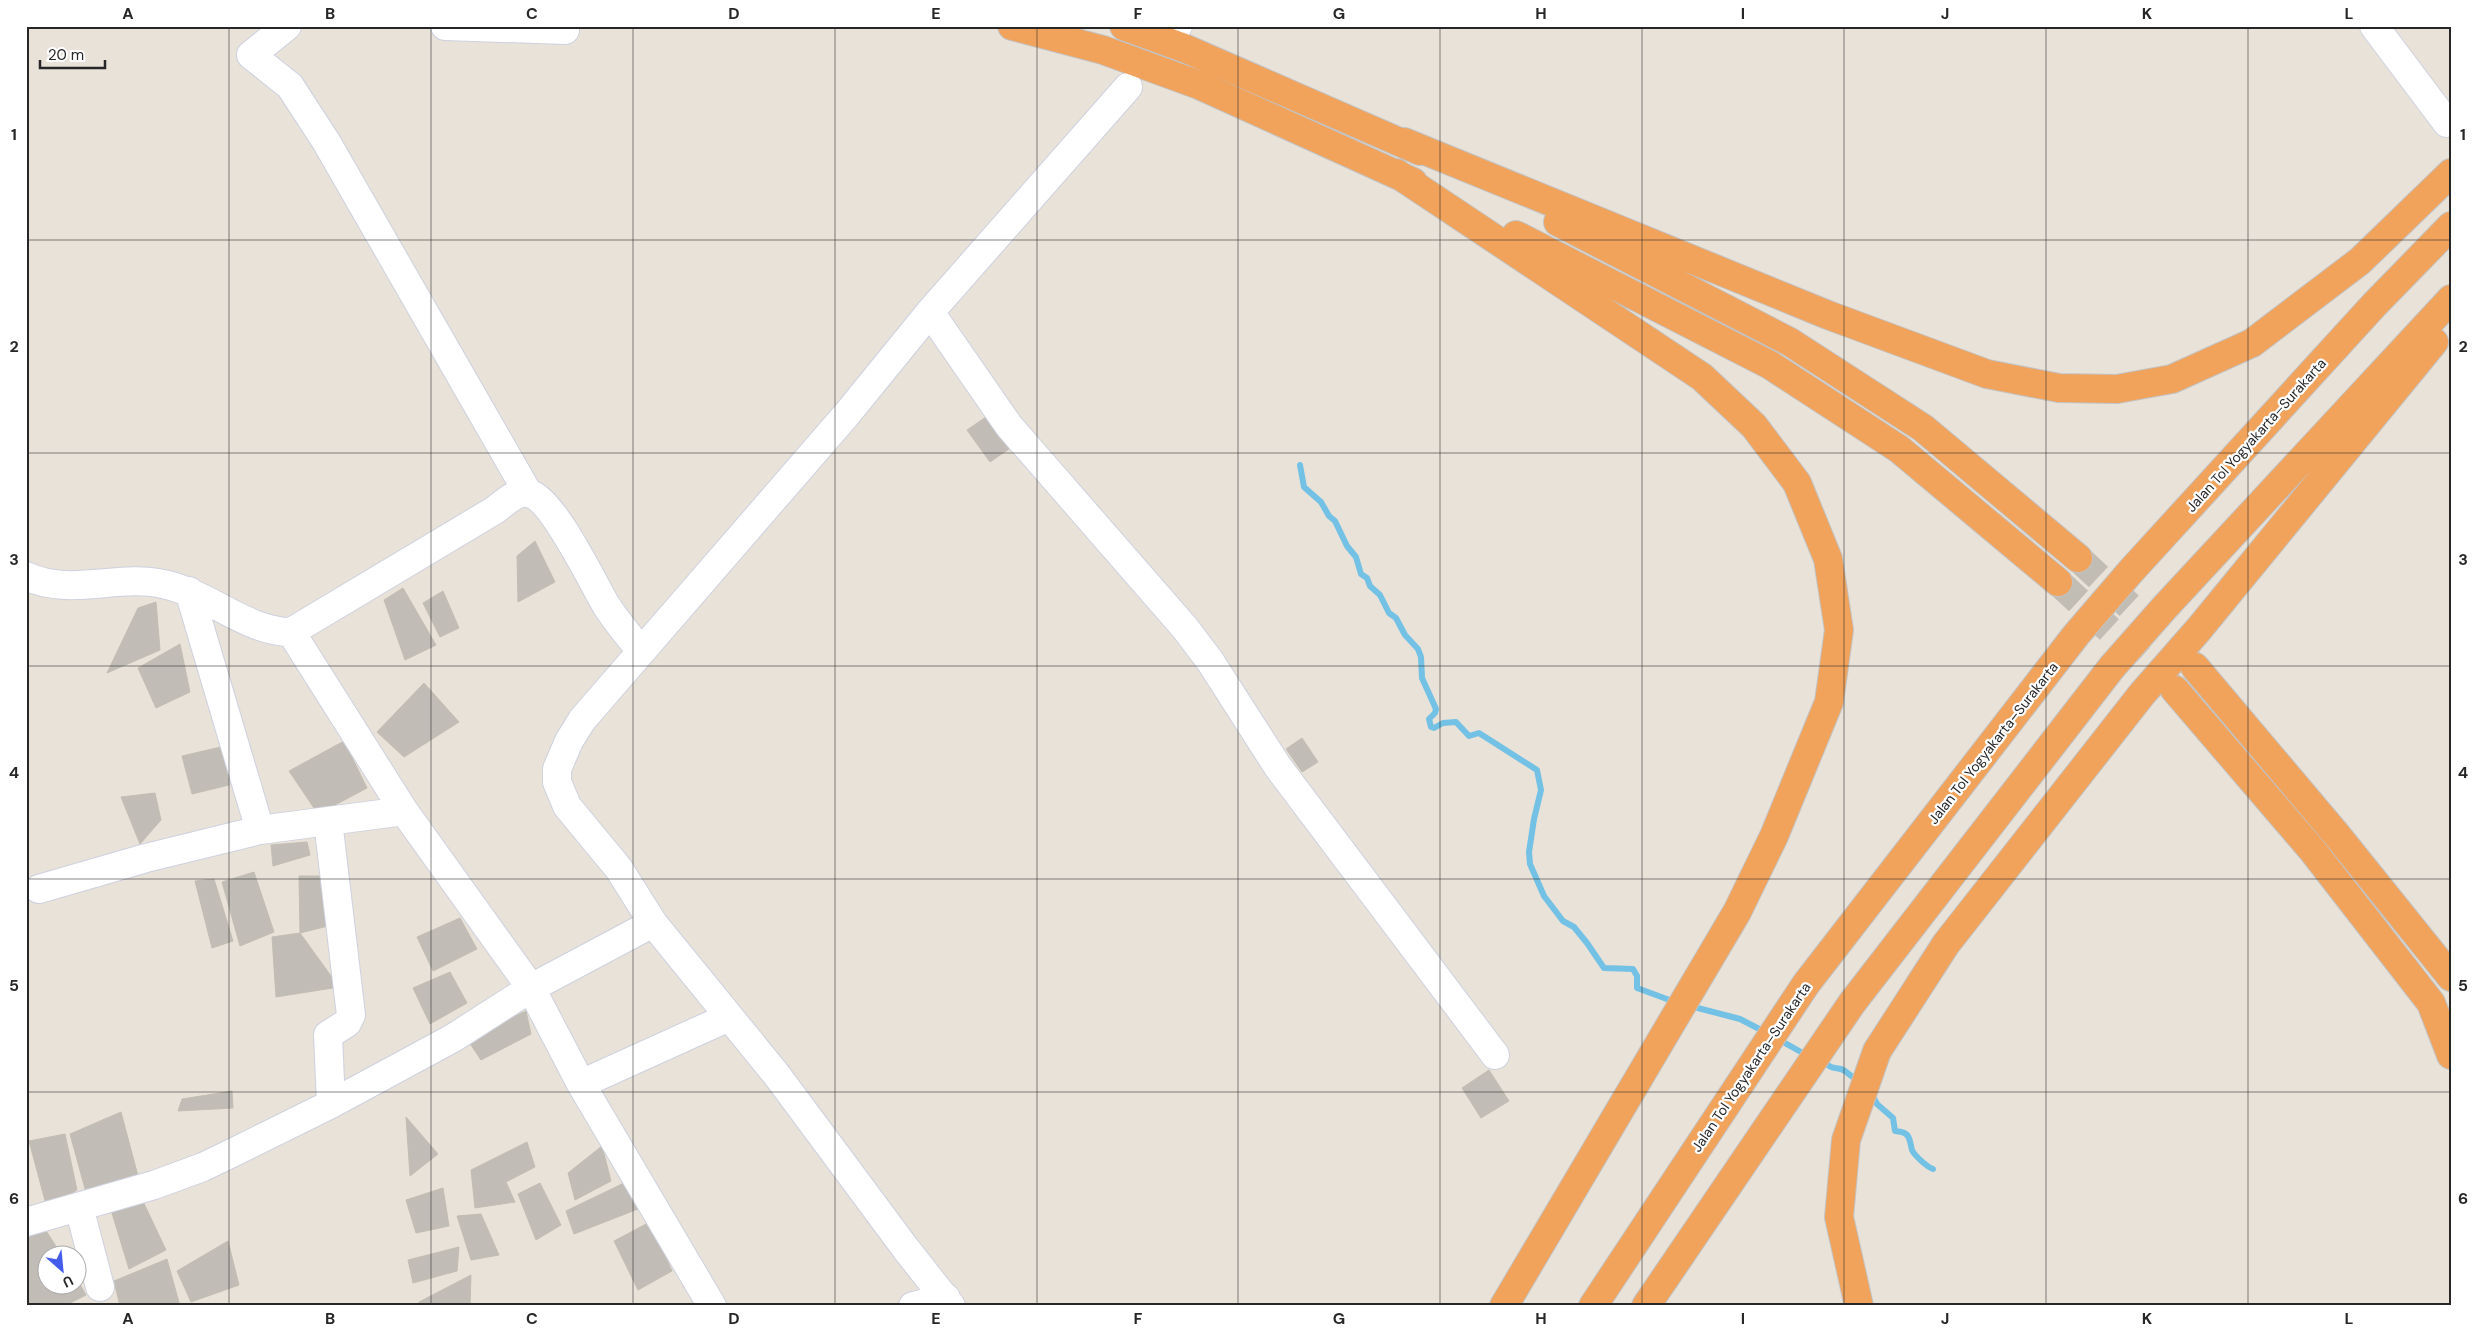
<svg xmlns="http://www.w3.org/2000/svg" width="2477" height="1332" viewBox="0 0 2477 1332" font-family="'DM Sans',sans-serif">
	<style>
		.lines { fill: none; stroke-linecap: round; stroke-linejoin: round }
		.stream { stroke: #73c1e4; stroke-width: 6 }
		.building { fill: #c1bcb5; stroke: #c3beb3 }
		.highway-tunnel { stroke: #c1bdb5; stroke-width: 28; stroke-dasharray: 28 14; stroke-linecap: butt }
		.minor-casing { stroke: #ced1df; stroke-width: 30 }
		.highway-casing { stroke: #c3c3c3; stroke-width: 30 }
		.minor { stroke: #fff; stroke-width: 28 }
		.highway { stroke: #f1a35c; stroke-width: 28 }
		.grid { fill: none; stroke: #272727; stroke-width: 1; stroke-opacity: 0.55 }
		.labels { text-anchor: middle; stroke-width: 4.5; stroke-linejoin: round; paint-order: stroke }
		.street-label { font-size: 14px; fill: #272727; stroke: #fff }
		.neatline { fill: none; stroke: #272727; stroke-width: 2 }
		.grid-label { font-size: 16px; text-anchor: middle; font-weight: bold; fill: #272727 }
	</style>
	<rect width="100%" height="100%" fill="#e8e2d9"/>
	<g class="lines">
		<!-- stream -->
		<path class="stream" d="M 1300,465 L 1304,487 L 1321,502 L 1329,516 L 1335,521 L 1347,546 L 1356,557 L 1361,574 L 1367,578 L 1370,586 L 1380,595 L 1389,613 L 1396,618 L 1405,635 L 1418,649 L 1421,657 L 1422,678 L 1436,709 L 1435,713 L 1429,719 L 1431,727 L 1434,728 L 1443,723 L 1456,722 L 1469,736 L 1479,733 L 1537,770 L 1541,790 L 1534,819 L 1529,852 L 1530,864 L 1544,896 L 1563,921 L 1574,927 L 1587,943 L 1604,968 L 1633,969 L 1637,976 L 1637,988 L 1675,1002
			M 1690,1006 L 1740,1019 L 1767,1033
			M 1778,1039 L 1808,1056
			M 1823,1059 C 1832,1073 1837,1065 1845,1071 C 1850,1075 1853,1078 1859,1081
			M 1871,1093 L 1877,1104 L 1893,1118 L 1895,1131 C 1911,1132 1909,1139 1912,1150 C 1914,1155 1927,1167 1933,1169"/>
	</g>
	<!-- building -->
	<path class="building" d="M 986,417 L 1009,449 L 990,462 L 967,430 Z
		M 535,541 L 555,582 L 518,602 L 517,556 Z
		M 403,588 L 436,645 L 405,660 L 384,600 Z
		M 443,591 L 459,628 L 440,637 L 423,603 Z
		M 156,602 L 160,650 L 107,673 L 138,608 Z
		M 180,644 L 190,692 L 156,708 L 138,668 Z
		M 424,683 L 459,722 L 404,757 L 377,732 Z
		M 1302,738 L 1318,762 L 1302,772 L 1286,749 Z
		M 344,741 L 367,788 L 318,814 L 289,771 Z
		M 225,746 L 229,785 L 192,794 L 182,756 Z
		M 155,793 L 161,820 L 140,844 L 121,797 Z
		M 307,842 L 310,855 L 273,866 L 271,845 Z
		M 254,872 L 274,932 L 240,946 L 222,882 Z
		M 299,876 L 322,876 L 332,925 L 300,933 Z
		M 214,879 L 233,941 L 212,948 L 195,881 Z
		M 460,918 L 477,949 L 433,971 L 417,937 Z
		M 300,933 L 339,987 L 276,997 L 272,937 Z
		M 450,972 L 467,1003 L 430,1024 L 413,988 Z
		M 526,1011 L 531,1034 L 481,1060 L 467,1039 Z
		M 1489,1070 L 1509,1101 L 1481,1118 L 1462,1088 Z
		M 232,1091 L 233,1108 L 178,1111 L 182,1099 Z
		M 121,1112 L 138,1176 L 87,1196 L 70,1134 Z
		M 406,1117 L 438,1154 L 410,1176 Z
		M 65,1134 L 77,1190 L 47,1208 L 29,1141 Z
		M 527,1142 L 535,1167 L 506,1182 L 515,1202 L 475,1208 L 471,1170 Z
		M 602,1146 L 611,1181 L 575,1200 L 568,1173 Z
		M 540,1183 L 561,1225 L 536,1240 L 518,1194 Z
		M 624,1183 L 638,1209 L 574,1234 L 566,1211 Z
		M 443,1188 L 449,1226 L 416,1233 L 406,1200 Z
		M 140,1195 L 166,1250 L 129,1269 L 111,1210 Z
		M 481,1214 L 499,1255 L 471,1260 L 457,1216 Z
		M 650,1222 L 672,1271 L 638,1290 L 614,1241 Z
		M 43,1226 L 61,1254 L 48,1254 L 48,1284 L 78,1284 L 78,1281 L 86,1295 L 64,1306 L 26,1306 L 26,1232 Z
		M 228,1241 L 239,1285 L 191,1302 L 177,1271 Z
		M 459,1247 L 457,1271 L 413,1283 L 408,1260 Z
		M 167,1259 L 180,1306 L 120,1306 L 114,1281 Z
		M 471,1275 L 470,1306 L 419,1306 L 419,1302 Z"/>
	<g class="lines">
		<!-- highway-tunnel -->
		<path class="highway-tunnel" d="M 2078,558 L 2195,667
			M 2058,582 L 2175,690"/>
		<defs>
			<path id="minor" d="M 287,26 L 251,55 L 290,86 L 327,143 L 528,493
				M 445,26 L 565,30
				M 2374,26 L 2447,123
				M 1177,27 L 1178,26
				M 930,312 L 1009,426 L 1185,628 L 1210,661 L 1278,767 L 1495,1055
				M 26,576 C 71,597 117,574 163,584 C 208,593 247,632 291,632 L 495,510 C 503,504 516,491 528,493 C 552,497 593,583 606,605 C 616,621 629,636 641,651
				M 189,591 L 260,830
				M 291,632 L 404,811 L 531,988 L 581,1084 L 712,1306
				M 328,821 L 351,1015 L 347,1023 L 328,1035 L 331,1104
				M 39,889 L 146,858 L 260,830 L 404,811
				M 581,1084 L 729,1017
				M 79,1207 L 100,1287
				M 26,1222 L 154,1185 L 203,1167 L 232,1153 L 331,1104 L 453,1038 L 531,988 L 653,923
				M 913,1306 L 946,1298
				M 951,1306 L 906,1249 L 776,1074 L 653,923 L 619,869 L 567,806 L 557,782 L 557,769 L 569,741 L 582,720 L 847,414 L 930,312 L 1128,87"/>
			<path id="highway" d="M 1012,26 L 1103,50 L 1199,85 L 1413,182
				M 1124,26 L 1184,48 L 1420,151
				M 1404,142 L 1828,315 L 1987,374 L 2059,388 L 2117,389 L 2172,379 L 2252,343 L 2360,261 L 2451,173
				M 1396,173 L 1702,377 L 1754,426 L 1797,483 L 1828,559 L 1839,630 L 1829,702 L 1774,836 L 1737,912 L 1504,1306
				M 1558,222 L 1790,342 L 1923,428 L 2078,558
				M 1516,235 L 1770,365 L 1899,449 L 2058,582
				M 2195,667 L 2336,834 L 2451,977
				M 2175,690 L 2313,851 L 2431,1003 L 2451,1055
				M 1593,1306 L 1806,984 L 2076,635 L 2131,571 L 2374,305 L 2451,226
				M 1646,1306 L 1852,1003 L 2112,667 L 2165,607 L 2451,299
				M 1859,1306 L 1839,1217 L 1846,1140 L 1877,1051 L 1946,944 L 2142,694 L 2199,629 L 2434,342"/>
		</defs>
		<!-- minor casing -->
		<use href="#minor" class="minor-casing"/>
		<!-- highway casing -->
		<use href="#highway" class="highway-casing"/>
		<!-- minor -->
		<use href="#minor" class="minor"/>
		<!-- highway -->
		<use href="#highway" class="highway"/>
	</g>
	<!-- grid -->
	<path class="grid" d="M 229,26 L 229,1306M 431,26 L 431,1306M 633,26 L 633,1306M 835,26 L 835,1306M 1037,26 L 1037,1306M 1238,26 L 1238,1306M 1440,26 L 1440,1306M 1642,26 L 1642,1306M 1844,26 L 1844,1306M 2046,26 L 2046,1306M 2248,26 L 2248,1306M 26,240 L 2451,240M 26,453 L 2451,453M 26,666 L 2451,666M 26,879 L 2451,879M 26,1092 L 2451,1092"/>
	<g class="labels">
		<!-- street labels -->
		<g class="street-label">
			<text transform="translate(2256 435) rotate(-48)" y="5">Jalan Tol Yogyakarta–Surakarta</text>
			<text transform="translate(1993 743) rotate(-52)" y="5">Jalan Tol Yogyakarta–Surakarta</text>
			<text transform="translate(1751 1067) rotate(-56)" y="5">Jalan Tol Yogyakarta–Surakarta</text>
		</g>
	</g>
	<!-- border -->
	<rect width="2477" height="1332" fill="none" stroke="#ffffff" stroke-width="55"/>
	<!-- north arrow -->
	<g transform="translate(62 1270) rotate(153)"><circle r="24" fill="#ffffff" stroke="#a9a9a9"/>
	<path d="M0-4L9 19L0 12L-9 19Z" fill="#445ceb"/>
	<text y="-8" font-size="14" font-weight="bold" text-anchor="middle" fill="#272727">U</text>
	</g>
	<!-- scale -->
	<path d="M40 60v8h65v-8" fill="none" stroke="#272727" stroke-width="2.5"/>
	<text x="48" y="60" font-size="15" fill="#272727" stroke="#ffffff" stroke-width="4" paint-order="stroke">20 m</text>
	<rect x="28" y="28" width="2422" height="1276" class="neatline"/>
	<g class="grid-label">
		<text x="128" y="19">A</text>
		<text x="330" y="19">B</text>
		<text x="532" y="19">C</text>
		<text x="734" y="19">D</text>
		<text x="936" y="19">E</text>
		<text x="1138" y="19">F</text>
		<text x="1339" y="19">G</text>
		<text x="1541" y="19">H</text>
		<text x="1743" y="19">I</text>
		<text x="1945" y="19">J</text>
		<text x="2147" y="19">K</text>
		<text x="2349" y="19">L</text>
		<text x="14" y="140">1</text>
		<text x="2463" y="140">1</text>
		<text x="14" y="352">2</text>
		<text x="2463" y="352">2</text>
		<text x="14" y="565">3</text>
		<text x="2463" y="565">3</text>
		<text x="14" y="778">4</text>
		<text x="2463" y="778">4</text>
		<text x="14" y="991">5</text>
		<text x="2463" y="991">5</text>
		<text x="14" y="1204">6</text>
		<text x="2463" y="1204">6</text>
		<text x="128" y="1324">A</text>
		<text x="330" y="1324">B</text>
		<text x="532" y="1324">C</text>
		<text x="734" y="1324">D</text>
		<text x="936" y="1324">E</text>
		<text x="1138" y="1324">F</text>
		<text x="1339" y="1324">G</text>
		<text x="1541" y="1324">H</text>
		<text x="1743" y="1324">I</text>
		<text x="1945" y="1324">J</text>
		<text x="2147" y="1324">K</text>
		<text x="2349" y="1324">L</text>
	</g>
</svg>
